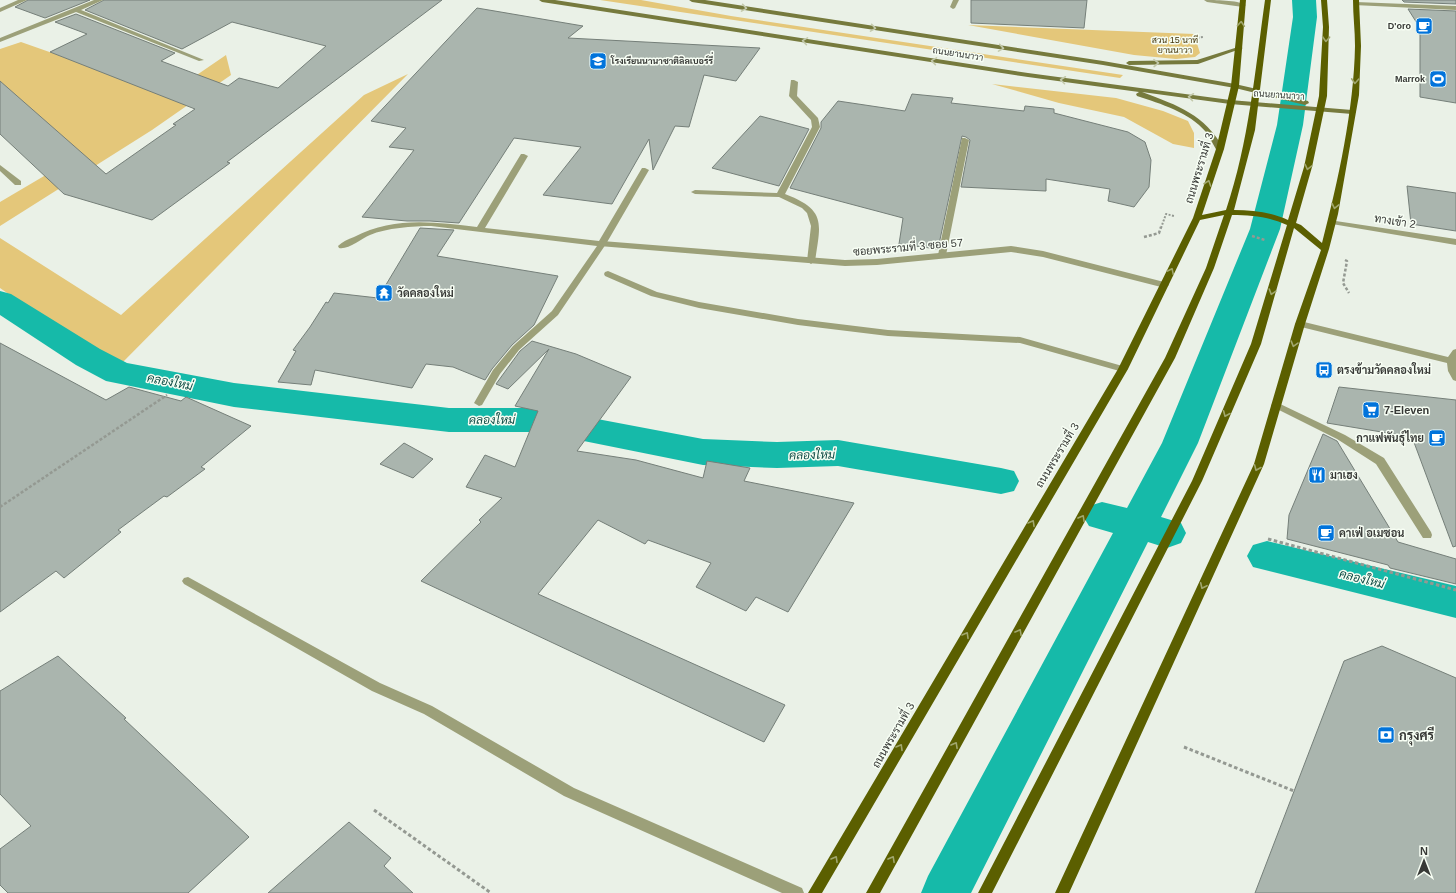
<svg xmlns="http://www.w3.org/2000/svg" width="1456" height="893" viewBox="0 0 1456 893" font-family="Arial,Sarabun,sans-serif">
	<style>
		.green { fill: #e4c77a }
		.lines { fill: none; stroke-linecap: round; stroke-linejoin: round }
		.canal { fill: #16baa9; fill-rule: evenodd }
		.building { fill: #aab5ae; stroke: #757f79 }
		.path-far2 { stroke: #949992; stroke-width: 2; stroke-dasharray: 2 1.5; stroke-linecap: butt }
		.path-far1 { stroke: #949992; stroke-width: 2.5; stroke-dasharray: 3 2; stroke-linecap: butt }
		.path { stroke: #949992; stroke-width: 3; stroke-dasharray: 3.5 2.5; stroke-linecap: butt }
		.lane { fill: #9ca079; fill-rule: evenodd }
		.street { fill: #9ca079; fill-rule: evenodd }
		.secondary { fill: #767a3d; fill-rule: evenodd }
		.primary { fill: #5b5f00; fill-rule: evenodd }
		.oneway { stroke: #c3c9ab }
		.oneway2 { stroke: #a1a76e }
		.labels { text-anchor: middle; stroke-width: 3; stroke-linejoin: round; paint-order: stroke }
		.far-poi-label { font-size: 9px; font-weight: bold; fill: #373936; stroke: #f7fef4; text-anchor: end }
		.far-park-label { font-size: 9px; fill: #433409; stroke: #f7fef4 }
		.far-street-label { font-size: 9px; fill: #373936; stroke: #f7fef4 }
		.street-label { font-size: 11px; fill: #373936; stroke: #f7fef4 }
		.poi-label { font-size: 11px; font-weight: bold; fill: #373936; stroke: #f7fef4; text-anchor: start }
		.water-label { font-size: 12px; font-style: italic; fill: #124f48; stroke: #f7fef4 }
		.near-poi-label { font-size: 13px; font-weight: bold; fill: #373936; stroke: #f7fef4; text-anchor: start }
	</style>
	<rect width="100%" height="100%" fill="#eaf1e7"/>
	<!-- green -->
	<path class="green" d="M 600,0 L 641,0 L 731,16 L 1123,75 L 1120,78 Z
		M 968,25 L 1194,34 L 1200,53 L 1195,57 L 1176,59 L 1134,55 Z
		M 21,42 L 169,94 L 226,55 L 231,75 L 152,130 L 0,226 L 0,202 L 78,156 L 0,95 L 0,49 Z
		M 408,74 L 121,364 L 93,353 L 0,288 L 0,238 L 121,315 L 364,95 Z
		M 992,84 L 1116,98 L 1163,111 L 1188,121 L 1194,133 L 1194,148 L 1173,144 L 1124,117 L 1059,103 Z"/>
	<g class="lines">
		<!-- canal -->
		<path class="canal" d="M 1292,0 L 1316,0 L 1317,17 L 1303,125 L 1280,229 L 1198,443 L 1161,517 L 1181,523 L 1186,533 L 1181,543 L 1167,548 L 1148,542 L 971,893 L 921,893 L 928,876 L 1113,533 L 1089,526 L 1083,516 L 1089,506 L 1102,502 L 1127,508 L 1162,443 L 1250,229 L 1277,125 L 1293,17 Z
			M 0,291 L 11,294 L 100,349 L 127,363 L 234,383 L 449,408 L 539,408 L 703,439 L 777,442 L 838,440 L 1001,468 L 1014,471 L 1019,481 L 1014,491 L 1001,494 L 838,466 L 777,468 L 703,465 L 539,432 L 449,432 L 234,407 L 106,381 L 76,365 L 0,315 Z
			M 1267,541 L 1456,586 L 1456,618 L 1253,567 L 1247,556 L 1253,545 Z"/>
	</g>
	<!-- building -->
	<path class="building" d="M 28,0 L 90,0 L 45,18 L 15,7 Z
		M 104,0 L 442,0 L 227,162 L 230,163 L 152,220 L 64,194 L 0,134 L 0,81 L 106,174 L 176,125 L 173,124 L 195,109 L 50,52 L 87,34 L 55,22 L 76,14 L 175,53 L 161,61 L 228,86 L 239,78 L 278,88 L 326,46 L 232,22 L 182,49 L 85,10 Z
		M 971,0 L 1087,0 L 1084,28 L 971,23 Z
		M 1402,0 L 1456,0 L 1456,4 L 1404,2 Z
		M 477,8 L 583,26 L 568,38 L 760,48 L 736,81 L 704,75 L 689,127 L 675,126 L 653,170 L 649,139 L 612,204 L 543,195 L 581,147 L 514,138 L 459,223 L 430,221 L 407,221 L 362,217 L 414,150 L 389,147 L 406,128 L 371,121 Z
		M 1408,9 L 1456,11 L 1456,103 L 1420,97 L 1420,28 Z
		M 912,94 L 953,98 L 951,103 L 1024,111 L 1025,106 L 1054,109 L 1054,113 L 1128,132 L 1145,142 L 1151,160 L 1149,187 L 1134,207 L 1108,201 L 1110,189 L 1046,179 L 1046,191 L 961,187 L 970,140 L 966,137 L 962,136 L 938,249 L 899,244 L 903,218 L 790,188 L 821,128 L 821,122 L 838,101 L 905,111 Z
		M 760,116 L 809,129 L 779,186 L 712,168 Z
		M 1407,186 L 1456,193 L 1456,231 L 1411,224 Z
		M 420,228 L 454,230 L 437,256 L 558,276 L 534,325 L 512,345 L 492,369 L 485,380 L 453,367 L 426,364 L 412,388 L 315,370 L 311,385 L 278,382 L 296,351 L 293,350 L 310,327 L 326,302 L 328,303 L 334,293 L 378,298 Z
		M 532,341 L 576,354 L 631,377 L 577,451 L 636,460 L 703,478 L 707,461 L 750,468 L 744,481 L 854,503 L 788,612 L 756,597 L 746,611 L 696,587 L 711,563 L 648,540 L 645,544 L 598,520 L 538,594 L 785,705 L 764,742 L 421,581 L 481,522 L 479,520 L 502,498 L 466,487 L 485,455 L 515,467 L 538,411 L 515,406 L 549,349 L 508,389 L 496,384 L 520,351 Z
		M 0,343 L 106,400 L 129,387 L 181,401 L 186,397 L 251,426 L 201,467 L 205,469 L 167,497 L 164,496 L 118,530 L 121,532 L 64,578 L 56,571 L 0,612 Z
		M 1339,387 L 1456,400 L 1456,546 L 1453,547 L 1412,437 L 1327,423 Z
		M 1323,434 L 1337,441 L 1398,542 L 1456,559 L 1456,584 L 1390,568 L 1388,565 L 1287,539 L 1289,515 Z
		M 404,443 L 433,459 L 413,478 L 380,464 Z
		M 1382,646 L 1456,678 L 1456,893 L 1255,893 L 1344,661 Z
		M 58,656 L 126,718 L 124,719 L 249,837 L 188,893 L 8,893 L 0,885 L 0,849 L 31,826 L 0,794 L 0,691 Z
		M 349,822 L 391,858 L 384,866 L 413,893 L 268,893 Z"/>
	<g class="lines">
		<!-- path-far2 -->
		<path class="path-far2" d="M 1173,40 L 1204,37
			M 1161,228 L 1166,214 L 1174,216"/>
		<!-- path-far1 -->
		<path class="path-far1" d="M 1252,236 L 1265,240
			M 1144,237 L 1159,233 L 1161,227
			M 1345,260 L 1347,261 L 1343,283 L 1349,293
			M 0,507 L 167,395"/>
		<!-- path -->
		<path class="path" d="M 1268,539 L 1456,590
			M 1184,747 L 1294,791
			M 374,810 L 491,893"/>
		<!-- lane -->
		<path class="lane" d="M 18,0 L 27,0 L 0,12 L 0,8 Z
			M 953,0 L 959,0 L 955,8 L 953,9 L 950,7 Z
			M 1204,0 C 1215,0 1237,0 1246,5 L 1243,7 L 1207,2 Z
			M 1356,2 L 1456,6 L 1456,10 L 1354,5 L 1354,3 Z
			M 791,80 L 794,80 L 798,82 L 797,96 L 818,118 L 820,127 L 785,194 C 826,210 821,222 815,261 L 811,264 L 807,261 L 811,226 L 807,213 L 802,208 L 779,197 L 695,194 L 691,192 L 695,190 L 777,193 L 812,127 L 811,120 L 789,96 Z
			M 962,138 L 965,138 L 969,140 L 946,255 L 942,258 L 938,255 Z
			M 521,154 L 524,154 L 528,156 L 485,228 L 599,241 L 642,168 L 645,168 L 649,170 L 606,244 L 558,315 L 519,350 L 500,374 L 482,405 L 479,406 L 474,403 L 493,370 L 513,346 L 552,311 L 597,246 L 431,226 C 413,226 386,228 370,235 C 361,239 348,250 339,248 L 338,246 C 342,242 348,239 354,237 C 393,216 435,222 477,227 Z
			M 1329,220 L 1456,239 L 1456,245 L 1332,224 L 1328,222 Z
			M 608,271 L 657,292 L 699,302 L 798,319 L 888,330 L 1020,337 L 1126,367 L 1128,369 L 1123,372 L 1020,343 L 888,336 L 798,325 L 699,308 L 651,296 L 605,276 L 604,274 L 605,272 Z
			M 1300,321 L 1448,357 L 1453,350 L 1456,349 L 1456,381 L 1453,380 L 1448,371 L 1447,363 L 1297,326 L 1295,324 L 1297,322 Z
			M 1276,402 L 1345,435 L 1384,458 L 1431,532 L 1432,535 L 1431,538 L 1423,538 L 1376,464 L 1337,439 L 1273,407 L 1271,405 Z
			M 188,577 L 380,683 L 432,706 L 574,788 L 802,888 L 804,893 L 782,893 L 564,796 L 424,714 L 372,691 L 184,584 L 182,581 L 184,578 Z"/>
		<!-- street -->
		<path class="street" d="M 94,0 L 103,0 L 81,10 L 204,60 L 199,61 L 76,12 L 0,42 L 0,38 Z
			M 0,165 L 21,181 L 21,185 L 15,185 L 0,171 Z
			M 602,241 L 845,260 L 877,259 L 1011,246 L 1043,251 L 1168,283 L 1169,285 L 1165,288 L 1043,257 L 1011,252 L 877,265 L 845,266 L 599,246 L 598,244 L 599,242 Z"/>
		<!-- secondary -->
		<path class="secondary" d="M 539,0 L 555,0 L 1028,73 L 1230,100 L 1352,110 L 1356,112 L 1352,114 L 1230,104 L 1142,92 C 1179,106 1204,114 1224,149 L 1220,151 L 1217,151 C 1213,144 1210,138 1206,132 C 1189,112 1161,104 1137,96 L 1136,94 L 1139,92 L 1028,77 L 542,2 Z
			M 689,0 L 705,0 L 1103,61 L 1235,84 L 1308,101 L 1309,103 L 1305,105 L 1235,88 L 1103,65 L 692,2 Z
			M 1238,47 L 1243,48 L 1198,64 L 1129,65 L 1126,63 L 1129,61 L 1197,60 Z"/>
		<!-- primary -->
		<path class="primary" d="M 1240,0 L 1246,0 L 1239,86 L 1224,149 L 1202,215 L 1226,210 C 1249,142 1255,71 1265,0 L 1271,0 L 1255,130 L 1234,210 C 1253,210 1271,212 1288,220 L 1304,167 L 1319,96 L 1323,27 L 1321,0 L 1327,0 L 1329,27 L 1327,96 L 1312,167 L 1296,223 L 1301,225 L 1322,243 C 1338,182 1354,109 1355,46 C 1355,31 1353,15 1353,0 L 1359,0 L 1361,46 L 1359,95 L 1338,214 L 1329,249 L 1305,324 L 1264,464 L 1069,893 L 1055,893 L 1254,464 L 1295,324 L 1321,250 L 1294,228 L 1261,344 L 1202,481 L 992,893 L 978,893 L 1192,481 L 1251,344 L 1287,225 C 1269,217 1252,215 1232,215 L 1214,268 L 1175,358 L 880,893 L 866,893 L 1165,358 L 1206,268 L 1224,215 L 1200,220 L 1128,369 L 822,893 L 808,893 L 1118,369 L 1193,218 L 1216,149 L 1231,86 Z"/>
	</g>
	<!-- one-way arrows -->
	<defs><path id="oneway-chevron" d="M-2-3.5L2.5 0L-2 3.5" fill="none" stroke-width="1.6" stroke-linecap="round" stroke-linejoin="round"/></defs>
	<g class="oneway">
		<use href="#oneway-chevron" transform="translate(744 8) rotate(9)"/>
		<use href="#oneway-chevron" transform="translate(873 28) rotate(9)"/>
		<use href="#oneway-chevron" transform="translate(805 41) rotate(-171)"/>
		<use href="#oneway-chevron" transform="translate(1001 48) rotate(9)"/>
		<use href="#oneway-chevron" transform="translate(934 61) rotate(-171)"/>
		<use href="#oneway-chevron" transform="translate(1156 63) rotate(-1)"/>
		<use href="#oneway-chevron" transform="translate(1063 80) rotate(-173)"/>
		<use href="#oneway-chevron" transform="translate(1191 97) rotate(-172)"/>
	</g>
	<g class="oneway2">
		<use href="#oneway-chevron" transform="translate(1241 24) rotate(-86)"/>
		<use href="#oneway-chevron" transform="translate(1326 39) rotate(93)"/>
		<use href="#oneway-chevron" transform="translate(1355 81) rotate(93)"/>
		<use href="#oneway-chevron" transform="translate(1308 167) rotate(104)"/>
		<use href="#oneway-chevron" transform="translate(1208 183) rotate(-71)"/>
		<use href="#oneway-chevron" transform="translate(1335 206) rotate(102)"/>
		<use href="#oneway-chevron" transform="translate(1171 271) rotate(-64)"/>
		<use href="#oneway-chevron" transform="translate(1272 292) rotate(107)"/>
		<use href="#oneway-chevron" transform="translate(1294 344) rotate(106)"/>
		<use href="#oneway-chevron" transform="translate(1226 414) rotate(113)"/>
		<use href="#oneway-chevron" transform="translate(1257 468) rotate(113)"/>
		<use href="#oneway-chevron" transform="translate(1082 518) rotate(-61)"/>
		<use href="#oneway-chevron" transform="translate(1032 523) rotate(-60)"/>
		<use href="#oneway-chevron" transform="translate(1203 586) rotate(115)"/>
		<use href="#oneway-chevron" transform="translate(1019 632) rotate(-61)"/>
		<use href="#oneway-chevron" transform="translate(966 635) rotate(-60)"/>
		<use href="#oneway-chevron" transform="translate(955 745) rotate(-61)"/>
		<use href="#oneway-chevron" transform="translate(900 747) rotate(-60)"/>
		<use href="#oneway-chevron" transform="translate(835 859) rotate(-60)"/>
		<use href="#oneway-chevron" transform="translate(892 859) rotate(-61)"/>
	</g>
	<!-- icons -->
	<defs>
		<symbol id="cafe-square" viewBox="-11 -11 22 22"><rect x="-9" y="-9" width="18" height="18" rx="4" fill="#0173db" stroke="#f7fef4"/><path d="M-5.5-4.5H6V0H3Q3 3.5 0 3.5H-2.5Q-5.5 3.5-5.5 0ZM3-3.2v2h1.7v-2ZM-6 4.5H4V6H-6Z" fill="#fff"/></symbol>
		<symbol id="school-square" viewBox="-11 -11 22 22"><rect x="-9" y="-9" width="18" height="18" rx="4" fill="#0173db" stroke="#f7fef4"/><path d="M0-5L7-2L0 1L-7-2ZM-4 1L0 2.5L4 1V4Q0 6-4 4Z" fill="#fff"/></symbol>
		<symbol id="stadium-square" viewBox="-11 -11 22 22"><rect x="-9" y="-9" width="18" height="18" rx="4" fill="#0173db" stroke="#f7fef4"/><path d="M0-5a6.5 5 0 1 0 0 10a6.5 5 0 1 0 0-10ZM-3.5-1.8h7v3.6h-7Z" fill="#fff"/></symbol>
		<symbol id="temple-square" viewBox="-11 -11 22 22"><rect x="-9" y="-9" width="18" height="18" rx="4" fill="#0173db" stroke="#f7fef4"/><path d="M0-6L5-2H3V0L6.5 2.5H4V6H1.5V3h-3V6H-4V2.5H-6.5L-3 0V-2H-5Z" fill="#fff"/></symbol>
		<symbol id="bus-square" viewBox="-11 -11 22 22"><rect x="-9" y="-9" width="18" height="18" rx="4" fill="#0173db" stroke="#f7fef4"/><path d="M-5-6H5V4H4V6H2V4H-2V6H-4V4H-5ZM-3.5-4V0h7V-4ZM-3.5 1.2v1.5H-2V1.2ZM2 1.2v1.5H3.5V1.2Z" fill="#fff"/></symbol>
		<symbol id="supermarket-square" viewBox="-11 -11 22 22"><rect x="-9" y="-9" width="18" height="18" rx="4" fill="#0173db" stroke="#f7fef4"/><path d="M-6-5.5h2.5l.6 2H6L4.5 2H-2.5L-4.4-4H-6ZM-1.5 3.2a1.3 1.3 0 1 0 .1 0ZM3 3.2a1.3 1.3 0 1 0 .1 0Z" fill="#fff"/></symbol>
		<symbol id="restaurant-square" viewBox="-11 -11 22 22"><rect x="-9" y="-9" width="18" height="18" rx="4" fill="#0173db" stroke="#f7fef4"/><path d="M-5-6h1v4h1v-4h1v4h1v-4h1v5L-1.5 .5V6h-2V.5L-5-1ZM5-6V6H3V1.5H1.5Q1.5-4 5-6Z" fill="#fff"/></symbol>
		<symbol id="bank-square" viewBox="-11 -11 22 22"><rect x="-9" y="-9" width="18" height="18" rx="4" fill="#0173db" stroke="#f7fef4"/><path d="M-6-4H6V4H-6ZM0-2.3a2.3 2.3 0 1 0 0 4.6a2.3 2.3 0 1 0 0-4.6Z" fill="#fff"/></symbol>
	</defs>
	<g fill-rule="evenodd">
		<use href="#cafe-square" x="1414" y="16" width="20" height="20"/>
		<use href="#school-square" x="588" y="51" width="20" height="20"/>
		<use href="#stadium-square" x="1428" y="69" width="20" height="20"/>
		<use href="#temple-square" x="374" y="283" width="20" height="20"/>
		<use href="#bus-square" x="1314" y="360" width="20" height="20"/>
		<use href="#supermarket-square" x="1361" y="400" width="20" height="20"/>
		<use href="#cafe-square" x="1427" y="428" width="20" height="20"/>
		<use href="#restaurant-square" x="1307" y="465" width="20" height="20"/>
		<use href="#cafe-square" x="1316" y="523" width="20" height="20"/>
		<use href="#bank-square" x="1376" y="725" width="20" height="20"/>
	</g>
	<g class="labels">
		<!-- far-poi labels -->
		<g class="far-poi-label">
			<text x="1411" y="29">D'oro</text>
			<text x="611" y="64" text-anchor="start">โรงเรียนนานาชาติลิลเบอร์รี่</text>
			<text x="1425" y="82">Marrok</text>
		</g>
		<!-- far-park labels -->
		<g class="far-park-label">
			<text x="1175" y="43">สวน 15 นาที<tspan x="1175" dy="10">ยานนาวา</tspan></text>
		</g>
		<!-- far-street labels -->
		<g class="far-street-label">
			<text transform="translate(958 54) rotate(9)" y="3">ถนนยานนาวา</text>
			<text transform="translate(1279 95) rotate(4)" y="3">ถนนยานนาวา</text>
		</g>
		<!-- street labels -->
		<g class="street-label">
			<text transform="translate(1199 168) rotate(-73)" y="4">ถนนพระรามที่ 3</text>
			<text transform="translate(1395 221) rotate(9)" y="4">ทางเข้า 2</text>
			<text transform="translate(908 247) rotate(-5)" y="4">ซอยพระรามที่ 3 ซอย 57</text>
			<text transform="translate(1057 455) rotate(-59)" y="4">ถนนพระรามที่ 3</text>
			<text transform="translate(893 735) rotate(-60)" y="4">ถนนพระรามที่ 3</text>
		</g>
		<!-- poi labels -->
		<g class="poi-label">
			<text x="397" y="297">วัดคลองใหม่</text>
			<text x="1337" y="374">ตรงข้ามวัดคลองใหม่</text>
			<text x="1384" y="414">7-Eleven</text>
			<text x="1424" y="442" text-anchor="end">กาแฟพันธ์ุไทย</text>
			<text x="1330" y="479">มาเฮง</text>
			<text x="1339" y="537">คาเฟ่ อเมซอน</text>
		</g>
		<!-- water labels -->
		<g class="water-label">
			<text transform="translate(170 382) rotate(11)" y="4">คลองใหม่</text>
			<text x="492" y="424">คลองใหม่</text>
			<text transform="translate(812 455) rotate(-1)" y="4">คลองใหม่</text>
			<text transform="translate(1362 579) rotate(14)" y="4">คลองใหม่</text>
		</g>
		<!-- near-poi labels -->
		<g class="near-poi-label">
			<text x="1399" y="740">กรุงศรี</text>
		</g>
	</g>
	<!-- north arrow -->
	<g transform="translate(1424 861)" stroke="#f7fef4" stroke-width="3" paint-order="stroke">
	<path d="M0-3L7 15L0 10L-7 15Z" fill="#373936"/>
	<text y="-6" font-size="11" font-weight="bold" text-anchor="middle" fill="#373936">N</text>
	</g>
</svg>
